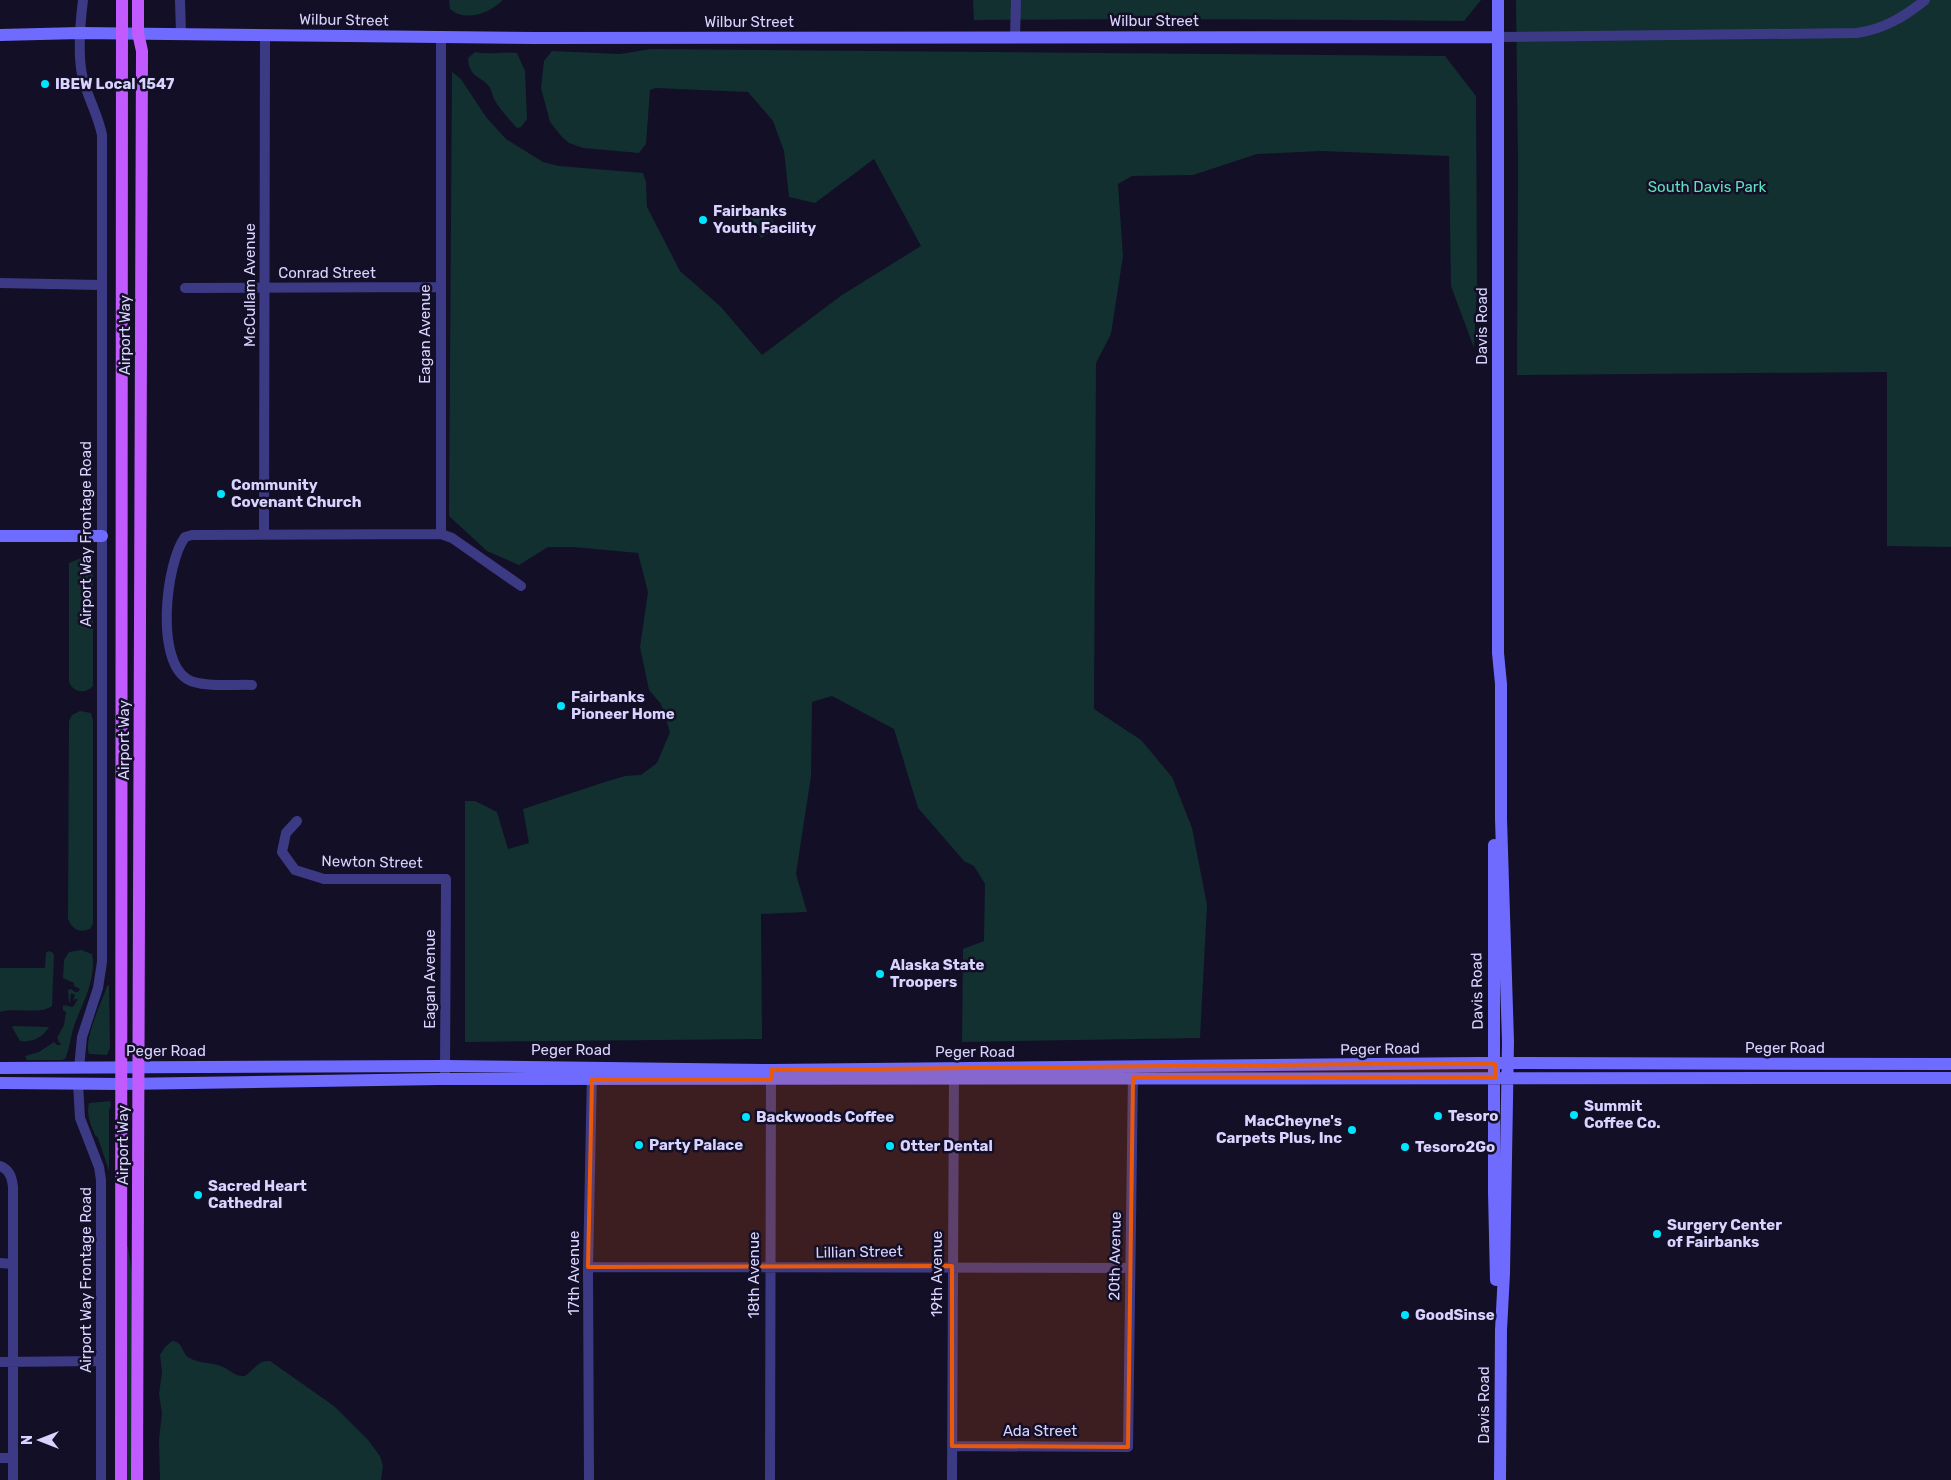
<svg xmlns="http://www.w3.org/2000/svg" width="1951" height="1480" viewBox="0 0 1951 1480" font-family="Rubik,sans-serif">
	<style>
		.green { fill: #12302f }
		.lines { fill: none; stroke-linecap: round; stroke-linejoin: round }
		.street { stroke: #3d3a85; stroke-width: 10 }
		.secondary { stroke: #6f6bff; stroke-width: 12 }
		.primary { stroke: #c25bff; stroke-width: 12 }
		.marked { fill: #e8590c; fill-opacity: 0.2; stroke: #e8590c; stroke-width: 4; stroke-linejoin: round }
		.poi-dot { fill: #00e5ff; stroke: #130f26; stroke-width: 2 }
		.labels { text-anchor: middle; stroke-width: 5; stroke-linejoin: round; paint-order: stroke }
		.street-label { font-size: 15px; fill: #d9d4ff; stroke: #130f26 }
		.poi-label { font-size: 15px; font-weight: bold; fill: #d9d4ff; stroke: #130f26; text-anchor: start }
		.park-label { font-size: 15px; fill: #5fe0c0; stroke: #130f26 }
	</style>
	<rect width="100%" height="100%" fill="#130f26"/>
	<!-- green -->
	<path class="green" d="M 449,0 L 502,0 L 502,1 C 488,14 465,22 450,9 Z
		M 973,0 L 1481,0 L 1464,21 C 1301,19 1137,19 974,20 Z
		M 1516,0 L 1951,0 L 1951,547 L 1887,546 L 1887,372 L 1517,375 L 1518,166 Z
		M 651,49 L 1445,56 L 1476,96 L 1477,285 L 1474,348 L 1451,286 L 1449,156 L 1321,151 L 1257,154 L 1193,175 L 1132,176 L 1118,184 L 1123,256 L 1111,334 L 1096,363 L 1094,709 L 1141,740 L 1172,777 L 1192,828 L 1207,905 L 1200,1038 L 962,1042 L 963,949 L 984,941 L 985,884 L 974,866 L 964,861 L 918,808 L 894,729 L 832,696 L 812,702 L 811,776 L 796,874 L 807,912 L 761,914 L 762,1039 L 465,1042 L 465,801 L 475,801 L 497,812 L 508,849 L 529,843 L 523,809 L 605,782 L 625,776 L 641,775 L 657,763 L 670,732 L 661,704 L 649,690 L 640,647 L 648,592 L 638,553 L 573,547 L 548,547 L 519,565 L 487,551 L 449,516 L 452,72 L 461,79 L 486,117 L 506,139 L 543,162 L 559,166 L 643,173 L 646,182 L 647,207 L 680,271 L 721,307 L 762,355 L 842,295 L 921,246 L 874,159 L 815,203 L 789,197 L 784,151 L 773,121 L 748,92 L 656,88 L 650,90 L 646,144 L 639,153 L 583,148 L 569,143 L 562,137 L 550,122 L 541,88 L 544,61 L 552,51 L 620,54 Z
		M 475,52 C 491,55 504,51 517,53 L 525,71 L 527,119 L 521,127 L 517,128 C 509,119 500,110 494,99 C 493,96 492,92 490,88 C 484,76 469,80 468,58 Z
		M 766,209 L 777,228 L 761,238 L 749,218 L 755,215 L 754,213 L 757,211 L 758,213 Z
		M 88,552 L 93,569 L 93,686 C 85,695 73,692 69,682 L 69,563 L 84,557 Z
		M 80,711 L 91,713 L 93,721 L 93,924 L 90,929 C 79,933 73,930 68,919 L 69,721 L 72,715 Z
		M 81,950 L 92,954 C 97,979 82,1004 74,1026 C 70,1038 70,1048 65,1059 L 62,1060 L 27,1060 L 25,1056 L 39,1052 L 54,1042 L 57,1045 L 61,1045 L 57,1038 L 64,1025 L 66,1012 L 63,1010 L 63,1005 L 73,1007 L 78,999 L 75,999 L 73,1001 L 75,995 L 71,993 L 70,1002 L 69,1002 L 68,990 L 71,989 L 75,992 L 78,992 L 80,989 L 74,986 L 74,983 L 63,978 L 64,960 L 69,952 Z
		M 48,951 L 52,952 L 54,955 L 52,1006 C 41,1015 14,1007 0,1012 L 0,968 L 45,968 L 46,953 Z
		M 109,985 L 110,1048 L 107,1055 L 89,1054 C 83,1041 102,1001 107,986 Z
		M 12,1027 L 14,1026 L 49,1027 C 43,1037 32,1043 20,1041 Z
		M 110,1101 L 111,1106 L 109,1110 L 109,1171 L 98,1138 L 97,1136 L 96,1137 C 91,1125 86,1116 89,1103 Z
		M 126,1247 L 128,1247 L 132,1273 L 132,1480 L 126,1480 Z
		M 172,1341 C 183,1342 181,1351 188,1357 C 198,1364 213,1362 223,1367 C 232,1371 235,1377 245,1376 C 255,1369 258,1360 270,1361 L 334,1406 L 368,1440 L 380,1456 L 383,1466 L 381,1480 L 160,1480 L 159,1440 L 162,1413 L 159,1394 L 162,1372 L 160,1355 L 165,1347 Z"/>
	<g class="lines">
		<!-- street -->
		<path class="street" d="M 180,0 L 181,33
			M 1498,37 L 1857,33 C 1884,29 1904,17 1925,0
			M 441,38 L 441,534 L 452,538 L 521,586
			M 1015,38 L 1016,0
			M 0,283 L 101,285
			M 185,288 L 440,287
			M 264,534 L 265,35
			M 252,685 C 236,684 201,688 187,679 C 155,659 166,563 185,537 L 192,535 L 441,534
			M 297,821 L 286,833 L 282,852 L 295,870 L 324,879 L 446,879 L 445,1073
			M 79,1068 L 82,1037 L 98,988 L 102,962 L 102,135 C 98,115 88,98 83,79 C 77,55 80,24 83,0
			M 78,1084 L 80,1118 L 99,1167 L 101,1180 L 101,1480
			M 0,1166 C 10,1170 12,1178 13,1187 L 13,1480
			M 0,1263 L 13,1264
			M 588,1267 L 1130,1268
			M 0,1362 L 101,1361
			M 952,1446 L 1128,1447 L 1133,1073
			M 0,1458 L 13,1458
			M 589,1480 L 588,1267 L 592,1072
			M 770,1480 L 771,1073
			M 952,1480 L 954,1071"/>
		<!-- secondary -->
		<path class="secondary" d="M 1498,0 L 1498,653 L 1501,684 L 1501,819 L 1508,1042 L 1504,1273 L 1501,1330 L 1500,1480
			M 0,35 L 80,33 L 535,38 L 1498,37
			M 0,536 L 102,536
			M 1494,845 L 1494,1192 L 1496,1280
			M 0,1068 L 445,1066 L 771,1070 L 1479,1063 L 1951,1064
			M 0,1083 L 122,1084 L 439,1079 L 1951,1078"/>
		<!-- primary -->
		<path class="primary" d="M 121,1480 L 122,0
			M 137,1480 L 142,51 L 138,33 L 138,0"/>
	</g>
	<!-- marked area -->
	<path class="marked" d="M 1479,1063 L 1495,1064 L 1495,1078 L 1133,1078 L 1128,1447 L 952,1446 L 952,1266 L 588,1267 L 592,1079 L 771,1079 L 771,1070 Z"/>
	<!-- markers -->
	<g class="poi-dot">
		<circle cx="45" cy="84" r="5"/>
		<circle cx="703" cy="220" r="5"/>
		<circle cx="221" cy="494" r="5"/>
		<circle cx="561" cy="706" r="5"/>
		<circle cx="880" cy="974" r="5"/>
		<circle cx="1574" cy="1115" r="5"/>
		<circle cx="1438" cy="1116" r="5"/>
		<circle cx="746" cy="1117" r="5"/>
		<circle cx="1352" cy="1130" r="5"/>
		<circle cx="639" cy="1145" r="5"/>
		<circle cx="890" cy="1146" r="5"/>
		<circle cx="1405" cy="1147" r="5"/>
		<circle cx="198" cy="1195" r="5"/>
		<circle cx="1657" cy="1234" r="5"/>
		<circle cx="1405" cy="1315" r="5"/>
	</g>
	<g class="labels">
		<!-- street labels -->
		<g class="street-label">
			<text transform="translate(344 20) rotate(1)" y="5">Wilbur Street</text>
			<text x="1154" y="26">Wilbur Street</text>
			<text x="749" y="27">Wilbur Street</text>
			<text x="327" y="278">Conrad Street</text>
			<text transform="translate(250 285) rotate(-90)" y="5">McCullam Avenue</text>
			<text transform="translate(1482 326) rotate(-90)" y="5">Davis Road</text>
			<text transform="translate(425 334) rotate(-90)" y="5">Eagan Avenue</text>
			<text transform="translate(125 335) rotate(-90)" y="5">Airport Way</text>
			<text transform="translate(86 534) rotate(-90)" y="5">Airport Way Frontage Road</text>
			<text transform="translate(124 740) rotate(-90)" y="5">Airport Way</text>
			<text transform="translate(372 862) rotate(1)" y="5">Newton Street</text>
			<text transform="translate(430 979) rotate(-90)" y="5">Eagan Avenue</text>
			<text transform="translate(1477 991) rotate(-91)" y="5">Davis Road</text>
			<text x="1785" y="1053">Peger Road</text>
			<text transform="translate(1380 1049) rotate(-1)" y="5">Peger Road</text>
			<text x="571" y="1055">Peger Road</text>
			<text x="166" y="1056">Peger Road</text>
			<text x="975" y="1057">Peger Road</text>
			<text transform="translate(123 1145) rotate(-90)" y="5">Airport Way</text>
			<text transform="translate(859 1252) rotate(-1)" y="5">Lillian Street</text>
			<text transform="translate(1115 1256) rotate(-89)" y="5">20th Avenue</text>
			<text transform="translate(574 1273) rotate(-90)" y="5">17th Avenue</text>
			<text transform="translate(937 1274) rotate(-90)" y="5">19th Avenue</text>
			<text transform="translate(754 1275) rotate(-90)" y="5">18th Avenue</text>
			<text transform="translate(86 1280) rotate(-90)" y="5">Airport Way Frontage Road</text>
			<text transform="translate(1484 1405) rotate(-90)" y="5">Davis Road</text>
			<text x="1040" y="1436">Ada Street</text>
		</g>
		<!-- poi labels -->
		<g class="poi-label">
			<text x="55" y="89">IBEW Local 1547</text>
			<text x="713" y="216">Fairbanks<tspan x="713" dy="17">Youth Facility</tspan></text>
			<text x="231" y="490">Community<tspan x="231" dy="17">Covenant Church</tspan></text>
			<text x="571" y="702">Fairbanks<tspan x="571" dy="17">Pioneer Home</tspan></text>
			<text x="890" y="970">Alaska State<tspan x="890" dy="17">Troopers</tspan></text>
			<text x="1584" y="1111">Summit<tspan x="1584" dy="17">Coffee Co.</tspan></text>
			<text x="1448" y="1121">Tesoro</text>
			<text x="756" y="1122">Backwoods Coffee</text>
			<text x="1342" y="1126" text-anchor="end">MacCheyne's<tspan x="1342" dy="17">Carpets Plus, Inc</tspan></text>
			<text x="649" y="1150">Party Palace</text>
			<text x="900" y="1151">Otter Dental</text>
			<text x="1415" y="1152">Tesoro2Go</text>
			<text x="208" y="1191">Sacred Heart<tspan x="208" dy="17">Cathedral</tspan></text>
			<text x="1667" y="1230">Surgery Center<tspan x="1667" dy="17">of Fairbanks</tspan></text>
			<text x="1415" y="1320">GoodSinse</text>
		</g>
		<!-- park labels -->
		<g class="park-label">
			<text x="1707" y="192">South Davis Park</text>
		</g>
	</g>
	<!-- north arrow -->
	<g transform="translate(40 1440) rotate(270)" stroke="#130f26" stroke-width="4" paint-order="stroke">
	<path d="M0-4L9 19L0 12L-9 19Z" fill="#d9d4ff"/>
	<text y="-8" font-size="14" font-weight="bold" text-anchor="middle" fill="#d9d4ff">N</text>
	</g>
</svg>
